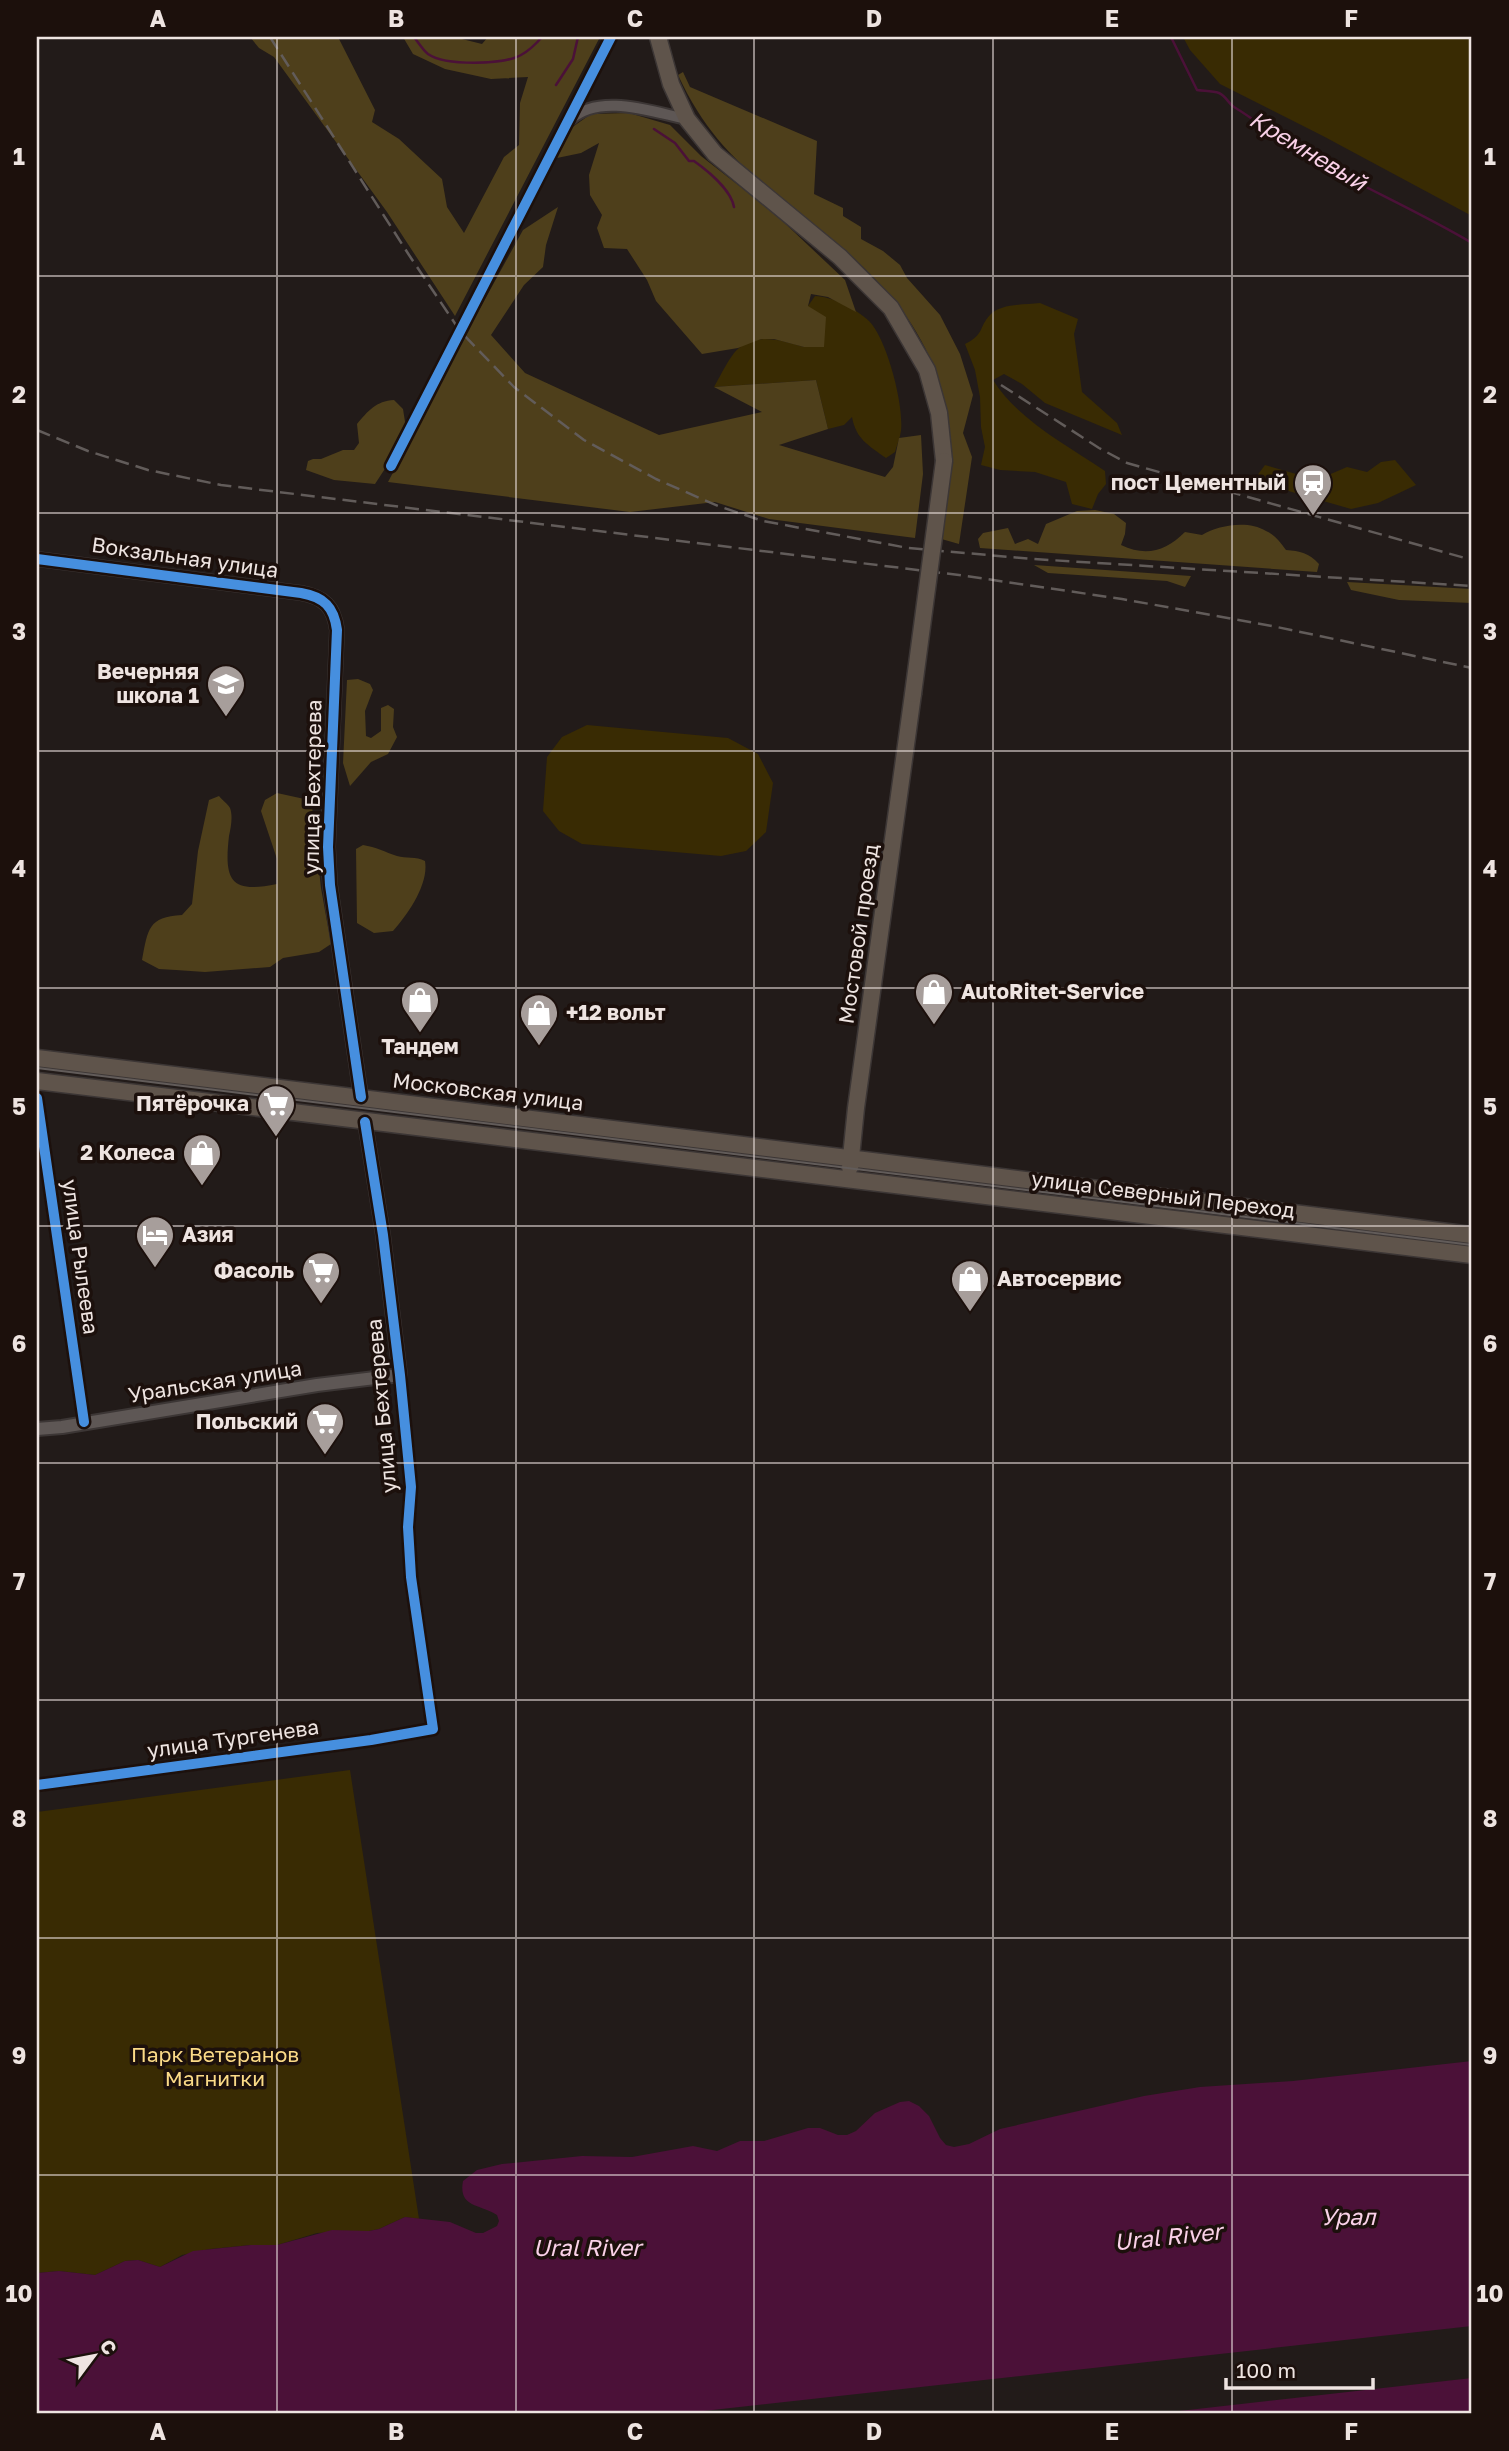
<svg xmlns="http://www.w3.org/2000/svg" width="1509" height="2451" viewBox="0 0 1509 2451" font-family="'Golos Text',sans-serif">
	<style>
		.green { fill: #392b03 }
		.forest { fill: #4e3f1b }
		.water { fill: #4b1138 }
		.lines { fill: none; stroke-linecap: round; stroke-linejoin: round }
		.stream { stroke: #4b1138; stroke-width: 2.5 }
		.minor-casing { stroke: #3c3635; stroke-width: 14 }
		.tertiary-casing { stroke: #3c3635; stroke-width: 16 }
		.primary-casing { stroke: #3c3635; stroke-width: 19 }
		.minor { stroke: #5e5755; stroke-width: 10 }
		.tertiary { stroke: #5e5755; stroke-width: 12 }
		.primary { stroke: #5f544b; stroke-width: 16 }
		.tram { stroke: #625c5a; stroke-width: 2 }
		.rail { stroke: #625c5a; stroke-width: 2.5; stroke-dasharray: 14 7; stroke-linecap: butt }
		.primary-bridge-casing { stroke: #3c3635; stroke-width: 19; stroke-linecap: butt }
		.primary-bridge { stroke: #5f544b; stroke-width: 16 }
		.cycleway-casing { stroke: #1c100c; stroke-width: 15 }
		.cycleway { stroke: #468fdf; stroke-width: 10 }
		.grid { fill: none; stroke: #eee4e1; stroke-width: 2; stroke-opacity: 0.55 }
		.labels { text-anchor: middle; stroke-width: 7; stroke-linejoin: round; paint-order: stroke }
		.poi-label { font-size: 21px; font-weight: bold; fill: #eee4e1; stroke: #1c100c; text-anchor: end }
		.street-label { font-size: 21px; fill: #eee4e1; stroke: #1c100c }
		.park-label { font-size: 21px; fill: #fbda87; stroke: #1c100c }
		.water-label { font-size: 23px; font-style: italic; fill: #fad1e8; stroke: #1c100c }
		.neatline { fill: none; stroke: #eee4e1; stroke-width: 2.5 }
		.grid-label { font-size: 23px; text-anchor: middle; font-weight: bold; fill: #eee4e1 }
	</style>
	<rect width="100%" height="100%" fill="#221b19"/>
	<!-- green -->
	<path class="green" d="M 1183,37 L 1472,37 L 1472,216 L 1323,136 L 1220,84 L 1190,50 Z
		M 815,296 C 833,297 855,308 869,321 C 887,339 904,405 901,431 C 900,438 897,445 895,452 L 886,458 C 868,445 856,439 852,417 L 844,425 L 828,429 L 816,380 L 714,387 C 720,377 730,355 739,348 C 758,332 783,341 804,347 L 808,306 Z
		M 1040,303 L 1078,319 L 1074,334 L 1082,392 L 1117,423 L 1122,435 L 1045,403 L 1022,384 L 1004,374 L 993,380 C 1018,420 1067,445 1105,471 L 1106,484 L 1098,494 L 1092,509 L 1072,504 L 1066,482 L 1035,472 L 1000,470 L 981,465 L 985,447 L 981,427 L 980,397 L 975,370 L 965,344 C 985,334 978,328 990,315 C 1001,303 1025,305 1040,303 Z
		M 1395,460 L 1416,485 L 1378,503 L 1351,509 L 1278,488 L 1256,477 L 1265,465 L 1303,476 L 1326,476 L 1347,467 L 1367,472 L 1381,462 Z
		M 587,725 L 728,738 L 758,754 L 773,783 L 766,832 L 746,851 L 721,856 L 582,844 L 559,831 L 543,811 L 547,757 L 562,737 Z
		M 350,1770 L 419,2219 L 405,2217 L 379,2229 L 369,2231 L 317,2233 L 277,2245 L 251,2245 L 210,2249 L 182,2255 L 160,2267 L 138,2260 L 125,2261 L 95,2275 L 59,2271 L 37,2273 L 37,1812 Z"/>
	<!-- forest -->
	<path class="forest" d="M 250,37 L 338,37 L 375,110 L 372,122 L 399,139 L 442,179 L 447,207 L 464,233 L 504,157 L 519,145 L 520,103 L 528,77 L 491,79 L 445,69 L 413,54 L 403,37 L 454,37 L 482,44 L 488,37 L 600,37 L 455,316 L 387,212 L 274,57 L 259,48 Z
		M 683,72 L 690,87 L 817,141 L 814,194 L 843,208 L 843,216 L 861,227 L 861,239 L 883,251 L 900,265 L 907,278 L 940,315 L 960,354 L 973,395 L 963,433 L 972,457 L 959,544 L 938,538 C 941,514 949,488 947,464 C 946,445 942,425 939,406 C 937,392 937,377 932,364 C 911,309 865,266 821,230 C 758,178 715,154 678,75 Z
		M 629,113 L 670,125 L 701,156 L 774,213 L 845,280 L 856,312 L 828,297 L 811,294 L 808,306 L 826,317 L 824,347 L 804,347 L 774,339 L 761,339 L 738,348 L 702,354 L 656,301 L 647,280 L 627,249 L 604,248 L 597,228 L 602,215 L 590,195 L 589,175 L 599,143 L 581,153 L 557,158 L 564,133 L 591,114 Z
		M 558,207 L 546,245 L 543,267 L 524,285 L 491,335 L 525,373 L 659,435 L 762,412 L 714,387 L 816,380 L 828,429 L 779,445 L 885,477 L 893,467 L 899,438 L 921,435 L 923,474 L 915,538 L 769,519 L 715,502 L 630,512 L 388,482 L 468,330 L 523,230 Z
		M 394,400 L 403,409 L 406,428 L 390,461 L 375,484 L 334,480 L 306,470 L 308,461 L 313,459 L 321,459 L 343,450 L 354,450 L 359,443 L 357,424 C 368,411 376,401 394,400 Z
		M 1095,510 L 1114,514 L 1126,523 L 1125,534 L 1121,545 C 1146,557 1166,551 1185,532 L 1202,535 C 1219,525 1248,520 1266,531 C 1275,535 1280,542 1286,550 C 1300,551 1309,553 1319,564 L 1317,572 L 980,548 L 978,539 L 983,533 L 1008,528 L 1015,544 L 1028,539 L 1038,544 L 1046,524 L 1077,511 Z
		M 1034,565 L 1191,576 L 1185,587 L 1167,581 L 1048,573 Z
		M 1347,582 L 1472,589 L 1472,603 L 1399,600 L 1351,590 Z
		M 358,679 L 370,684 L 373,690 L 365,711 L 366,736 L 371,738 L 381,731 L 381,708 L 388,705 L 394,709 L 393,727 L 397,737 L 388,754 L 371,762 L 350,786 L 343,763 L 347,680 Z
		M 277,793 L 309,800 L 312,806 L 321,888 L 331,944 L 319,952 L 283,958 L 270,967 L 205,972 L 176,970 L 159,969 L 142,960 C 148,929 148,917 182,915 L 192,904 L 198,851 L 209,800 L 219,796 C 222,800 228,804 230,808 C 233,816 231,827 229,836 C 224,880 230,894 277,884 L 277,859 L 261,811 L 265,800 Z
		M 363,845 C 376,847 385,852 397,856 C 406,859 416,856 425,861 C 429,884 408,914 393,931 L 374,933 L 357,923 L 356,849 Z"/>
	<!-- water -->
	<path class="water" d="M 1472,2061 L 1472,2326 L 677,2414 L 37,2414 L 37,2273 L 59,2271 L 95,2275 L 125,2261 L 138,2260 L 160,2267 L 193,2251 L 251,2245 L 277,2245 L 332,2230 L 369,2231 L 379,2229 L 405,2217 L 450,2222 L 476,2233 L 483,2233 L 497,2226 L 499,2221 L 497,2215 C 480,2204 458,2208 463,2181 L 477,2170 L 502,2164 L 582,2156 L 632,2157 L 693,2146 L 717,2151 L 740,2141 L 764,2141 L 808,2128 L 820,2128 L 838,2135 L 847,2135 L 856,2131 L 875,2113 L 900,2102 L 909,2101 L 919,2106 L 929,2116 L 940,2138 L 946,2145 L 954,2147 L 969,2144 L 1000,2129 L 1144,2096 L 1200,2087 L 1293,2081 Z
		M 1472,2378 L 1472,2414 L 1153,2414 Z"/>
	<g class="lines">
		<!-- stream -->
		<path class="stream" d="M 414,37 C 418,42 423,50 428,54 C 445,66 504,65 521,55 C 530,50 536,44 542,37
			M 1171,37 L 1197,90 C 1204,91 1213,91 1219,93 C 1226,96 1228,103 1234,107 C 1259,122 1280,141 1306,155 C 1360,186 1418,211 1472,243
			M 556,85 L 573,59 L 578,37
			M 654,129 L 675,143 L 689,161 L 694,161 C 708,171 731,190 734,207"/>
		<defs>
			<path id="minor" d="M 571,119 C 600,93 652,112 687,119
				M 391,466 L 611,37
				M 37,1098 L 84,1422
				M 37,1785 L 371,1740 L 433,1729 L 411,1577 L 408,1527 L 411,1487 L 400,1375"/>
			<path id="tertiary" d="M 37,559 L 301,593 C 324,597 334,607 337,630 L 328,847 L 330,885 L 361,1097
				M 37,1429 L 62,1427 L 317,1385 L 400,1375 L 383,1235 L 365,1122"/>
			<path id="primary" d="M 658,37 L 671,84 L 687,119 L 715,154 L 840,257 L 891,308 L 927,370 L 939,413 L 944,461
				M 37,1058 L 1472,1235
				M 37,1081 L 1472,1255
				M 850,1167 L 856,1108 L 913,694"/>
		</defs>
		<!-- minor casing -->
		<use href="#minor" class="minor-casing"/>
		<!-- tertiary casing -->
		<use href="#tertiary" class="tertiary-casing"/>
		<!-- primary casing -->
		<use href="#primary" class="primary-casing"/>
		<!-- minor -->
		<use href="#minor" class="minor"/>
		<!-- tertiary -->
		<use href="#tertiary" class="tertiary"/>
		<!-- primary -->
		<use href="#primary" class="primary"/>
		<!-- tram -->
		<path class="tram" d="M 37,1068 L 1472,1245"/>
		<!-- rail -->
		<path class="rail" d="M 270,37 L 409,255 L 460,331 L 514,387 L 584,440 L 656,479 L 718,506 L 763,521 L 908,548 L 1033,559 L 1472,586
			M 1001,385 L 1099,448 L 1127,463 L 1472,560
			M 37,430 L 88,451 L 148,470 L 221,485 L 959,575 L 1122,599 L 1272,626 L 1472,668"/>
		<defs>
			<path id="primary-bridge" d="M 913,694 L 944,461"/>
		</defs>
		<!-- primary-bridge casing -->
		<use href="#primary-bridge" class="primary-bridge-casing"/>
		<!-- primary-bridge -->
		<use href="#primary-bridge" class="primary-bridge"/>
		<defs>
			<path id="cycleway" d="M 391,466 L 611,37
				M 37,559 L 301,593 C 324,597 334,607 337,630 L 328,847 L 330,885 L 361,1097
				M 37,1098 L 84,1422
				M 37,1785 L 371,1740 L 433,1729 L 411,1577 L 408,1527 L 411,1487 L 400,1375 L 383,1235 L 365,1122"/>
		</defs>
		<!-- cycleway casing -->
		<use href="#cycleway" class="cycleway-casing"/>
		<!-- cycleway -->
		<use href="#cycleway" class="cycleway"/>
	</g>
	<!-- grid -->
	<path class="grid" d="M 277,37 L 277,2414M 516,37 L 516,2414M 754,37 L 754,2414M 993,37 L 993,2414M 1232,37 L 1232,2414M 37,276 L 1472,276M 37,513 L 1472,513M 37,751 L 1472,751M 37,988 L 1472,988M 37,1226 L 1472,1226M 37,1463 L 1472,1463M 37,1700 L 1472,1700M 37,1938 L 1472,1938M 37,2175 L 1472,2175"/>
	<!-- icons -->
	<defs>
		<symbol id="station-pin" viewBox="-11 -11 22 30"><path d="M0 17L-7.5 6A9.5 9.5 0 1 1 7.5 6Z" fill="#a79e9b" stroke="#1c100c"/><path d="M-3-6H3Q5-6 5-4V2Q5 4 3 4L4.5 6H3L1.5 4h-3L-3 6H-4.5L-3 4Q-5 4-5 2V-4Q-5-6-3-6ZM-3.5-4v3h7v-3ZM-3.5 1v1.5H-2V1ZM2 1v1.5H3.5V1Z" fill="#fff"/></symbol>
		<symbol id="school-pin" viewBox="-11 -11 22 30"><path d="M0 17L-7.5 6A9.5 9.5 0 1 1 7.5 6Z" fill="#a79e9b" stroke="#1c100c"/><path d="M0-5L7-2L0 1L-7-2ZM-4 1L0 2.5L4 1V4Q0 6-4 4Z" fill="#fff"/></symbol>
		<symbol id="shop-pin" viewBox="-11 -11 22 30"><path d="M0 17L-7.5 6A9.5 9.5 0 1 1 7.5 6Z" fill="#a79e9b" stroke="#1c100c"/><path d="M-5-2.5h2.3a2.7 3.5 0 0 1 5.4 0H5L5.5 6h-11ZM-1.5-2.5h3a1.5 2.3 0 0 0-3 0Z" fill="#fff"/></symbol>
		<symbol id="supermarket-pin" viewBox="-11 -11 22 30"><path d="M0 17L-7.5 6A9.5 9.5 0 1 1 7.5 6Z" fill="#a79e9b" stroke="#1c100c"/><path d="M-6-5.5h2.5l.6 2H6L4.5 2H-2.5L-4.4-4H-6ZM-1.5 3.2a1.3 1.3 0 1 0 .1 0ZM3 3.2a1.3 1.3 0 1 0 .1 0Z" fill="#fff"/></symbol>
		<symbol id="hotel-pin" viewBox="-11 -11 22 30"><path d="M0 17L-7.5 6A9.5 9.5 0 1 1 7.5 6Z" fill="#a79e9b" stroke="#1c100c"/><path d="M-6-4.5h1.5V1H6V5H4.5V3h-9V5H-6ZM-4 0a1.8 1.8 0 1 1 3.6 0ZM.5 0V-2.5h3Q6-2.5 6 0Z" fill="#fff"/></symbol>
	</defs>
	<g fill-rule="evenodd">
		<use href="#station-pin" x="1291" y="461" width="44" height="60"/>
		<use href="#school-pin" x="204" y="662" width="44" height="60"/>
		<use href="#shop-pin" x="912" y="970" width="44" height="60"/>
		<use href="#shop-pin" x="398" y="978" width="44" height="60"/>
		<use href="#shop-pin" x="517" y="991" width="44" height="60"/>
		<use href="#supermarket-pin" x="254" y="1082" width="44" height="60"/>
		<use href="#shop-pin" x="180" y="1131" width="44" height="60"/>
		<use href="#hotel-pin" x="133" y="1213" width="44" height="60"/>
		<use href="#supermarket-pin" x="299" y="1249" width="44" height="60"/>
		<use href="#shop-pin" x="948" y="1257" width="44" height="60"/>
		<use href="#supermarket-pin" x="303" y="1400" width="44" height="60"/>
	</g>
	<g class="labels">
		<!-- poi labels -->
		<g class="poi-label">
			<text x="1286" y="490">пост Цементный</text>
			<text x="199" y="679">Вечерняя<tspan x="199" dy="24">школа 1</tspan></text>
			<text x="961" y="999" text-anchor="start">AutoRitet-Service</text>
			<text x="566" y="1020" text-anchor="start">+12 вольт</text>
			<text x="420" y="1054" text-anchor="middle">Тандем</text>
			<text x="249" y="1111">Пятёрочка</text>
			<text x="175" y="1160">2 Колеса</text>
			<text x="182" y="1242" text-anchor="start">Азия</text>
			<text x="294" y="1278">Фасоль</text>
			<text x="997" y="1286" text-anchor="start">Автосервис</text>
			<text x="298" y="1429">Польский</text>
		</g>
		<!-- street labels -->
		<g class="street-label">
			<text transform="translate(185 558) rotate(8)" y="7">Вокзальная улица</text>
			<text transform="translate(313 787) rotate(-89)" y="7">улица Бехтерева</text>
			<text transform="translate(859 934) rotate(-82)" y="7">Мостовой проезд</text>
			<text transform="translate(488 1092) rotate(7)" y="7">Московская улица</text>
			<text transform="translate(1163 1195) rotate(7)" y="7">улица Северный Переход</text>
			<text transform="translate(80 1257) rotate(82)" y="7">улица Рылеева</text>
			<text transform="translate(215 1382) rotate(-9)" y="7">Уральская улица</text>
			<text transform="translate(382 1406) rotate(-95)" y="7">улица Бехтерева</text>
			<text transform="translate(233 1739) rotate(-8)" y="7">улица Тургенева</text>
		</g>
		<!-- park labels -->
		<g class="park-label">
			<text x="215" y="2062">Парк Ветеранов<tspan x="215" dy="24">Магнитки</tspan></text>
		</g>
		<!-- water labels -->
		<g class="water-label">
			<text transform="translate(1308 151) rotate(31)" y="8">Кремневый</text>
			<text x="1348" y="2225">Урал</text>
			<text transform="translate(1168 2237) rotate(-6)" y="8">Ural River</text>
			<text x="587" y="2256">Ural River</text>
		</g>
	</g>
	<!-- border -->
	<rect width="1509" height="2451" fill="none" stroke="#1c100c" stroke-width="77"/>
	<!-- north arrow -->
	<g transform="translate(94 2356) rotate(58)" stroke="#1c100c" stroke-width="5" paint-order="stroke">
	<path d="M0-5L12 26L0 18L-12 26Z" fill="#eee4e1"/>
	<text y="-10" font-size="19" font-weight="bold" text-anchor="middle" fill="#eee4e1">С</text>
	</g>
	<!-- scale -->
	<path d="M1226 2378v10h147v-10" fill="none" stroke="#eee4e1" stroke-width="3.5"/>
	<text x="1236" y="2378" font-size="21" fill="#eee4e1" stroke="#1c100c" stroke-width="5" paint-order="stroke">100 m</text>
	<rect x="38" y="38" width="1432" height="2374" class="neatline"/>
	<g class="grid-label">
		<text x="158" y="27">A</text>
		<text x="396" y="27">B</text>
		<text x="635" y="27">C</text>
		<text x="874" y="27">D</text>
		<text x="1112" y="27">E</text>
		<text x="1351" y="27">F</text>
		<text x="19" y="165">1</text>
		<text x="1490" y="165">1</text>
		<text x="19" y="403">2</text>
		<text x="1490" y="403">2</text>
		<text x="19" y="640">3</text>
		<text x="1490" y="640">3</text>
		<text x="19" y="877">4</text>
		<text x="1490" y="877">4</text>
		<text x="19" y="1115">5</text>
		<text x="1490" y="1115">5</text>
		<text x="19" y="1352">6</text>
		<text x="1490" y="1352">6</text>
		<text x="19" y="1590">7</text>
		<text x="1490" y="1590">7</text>
		<text x="19" y="1827">8</text>
		<text x="1490" y="1827">8</text>
		<text x="19" y="2064">9</text>
		<text x="1490" y="2064">9</text>
		<text x="19" y="2302">10</text>
		<text x="1490" y="2302">10</text>
		<text x="158" y="2440">A</text>
		<text x="396" y="2440">B</text>
		<text x="635" y="2440">C</text>
		<text x="874" y="2440">D</text>
		<text x="1112" y="2440">E</text>
		<text x="1351" y="2440">F</text>
	</g>
</svg>
